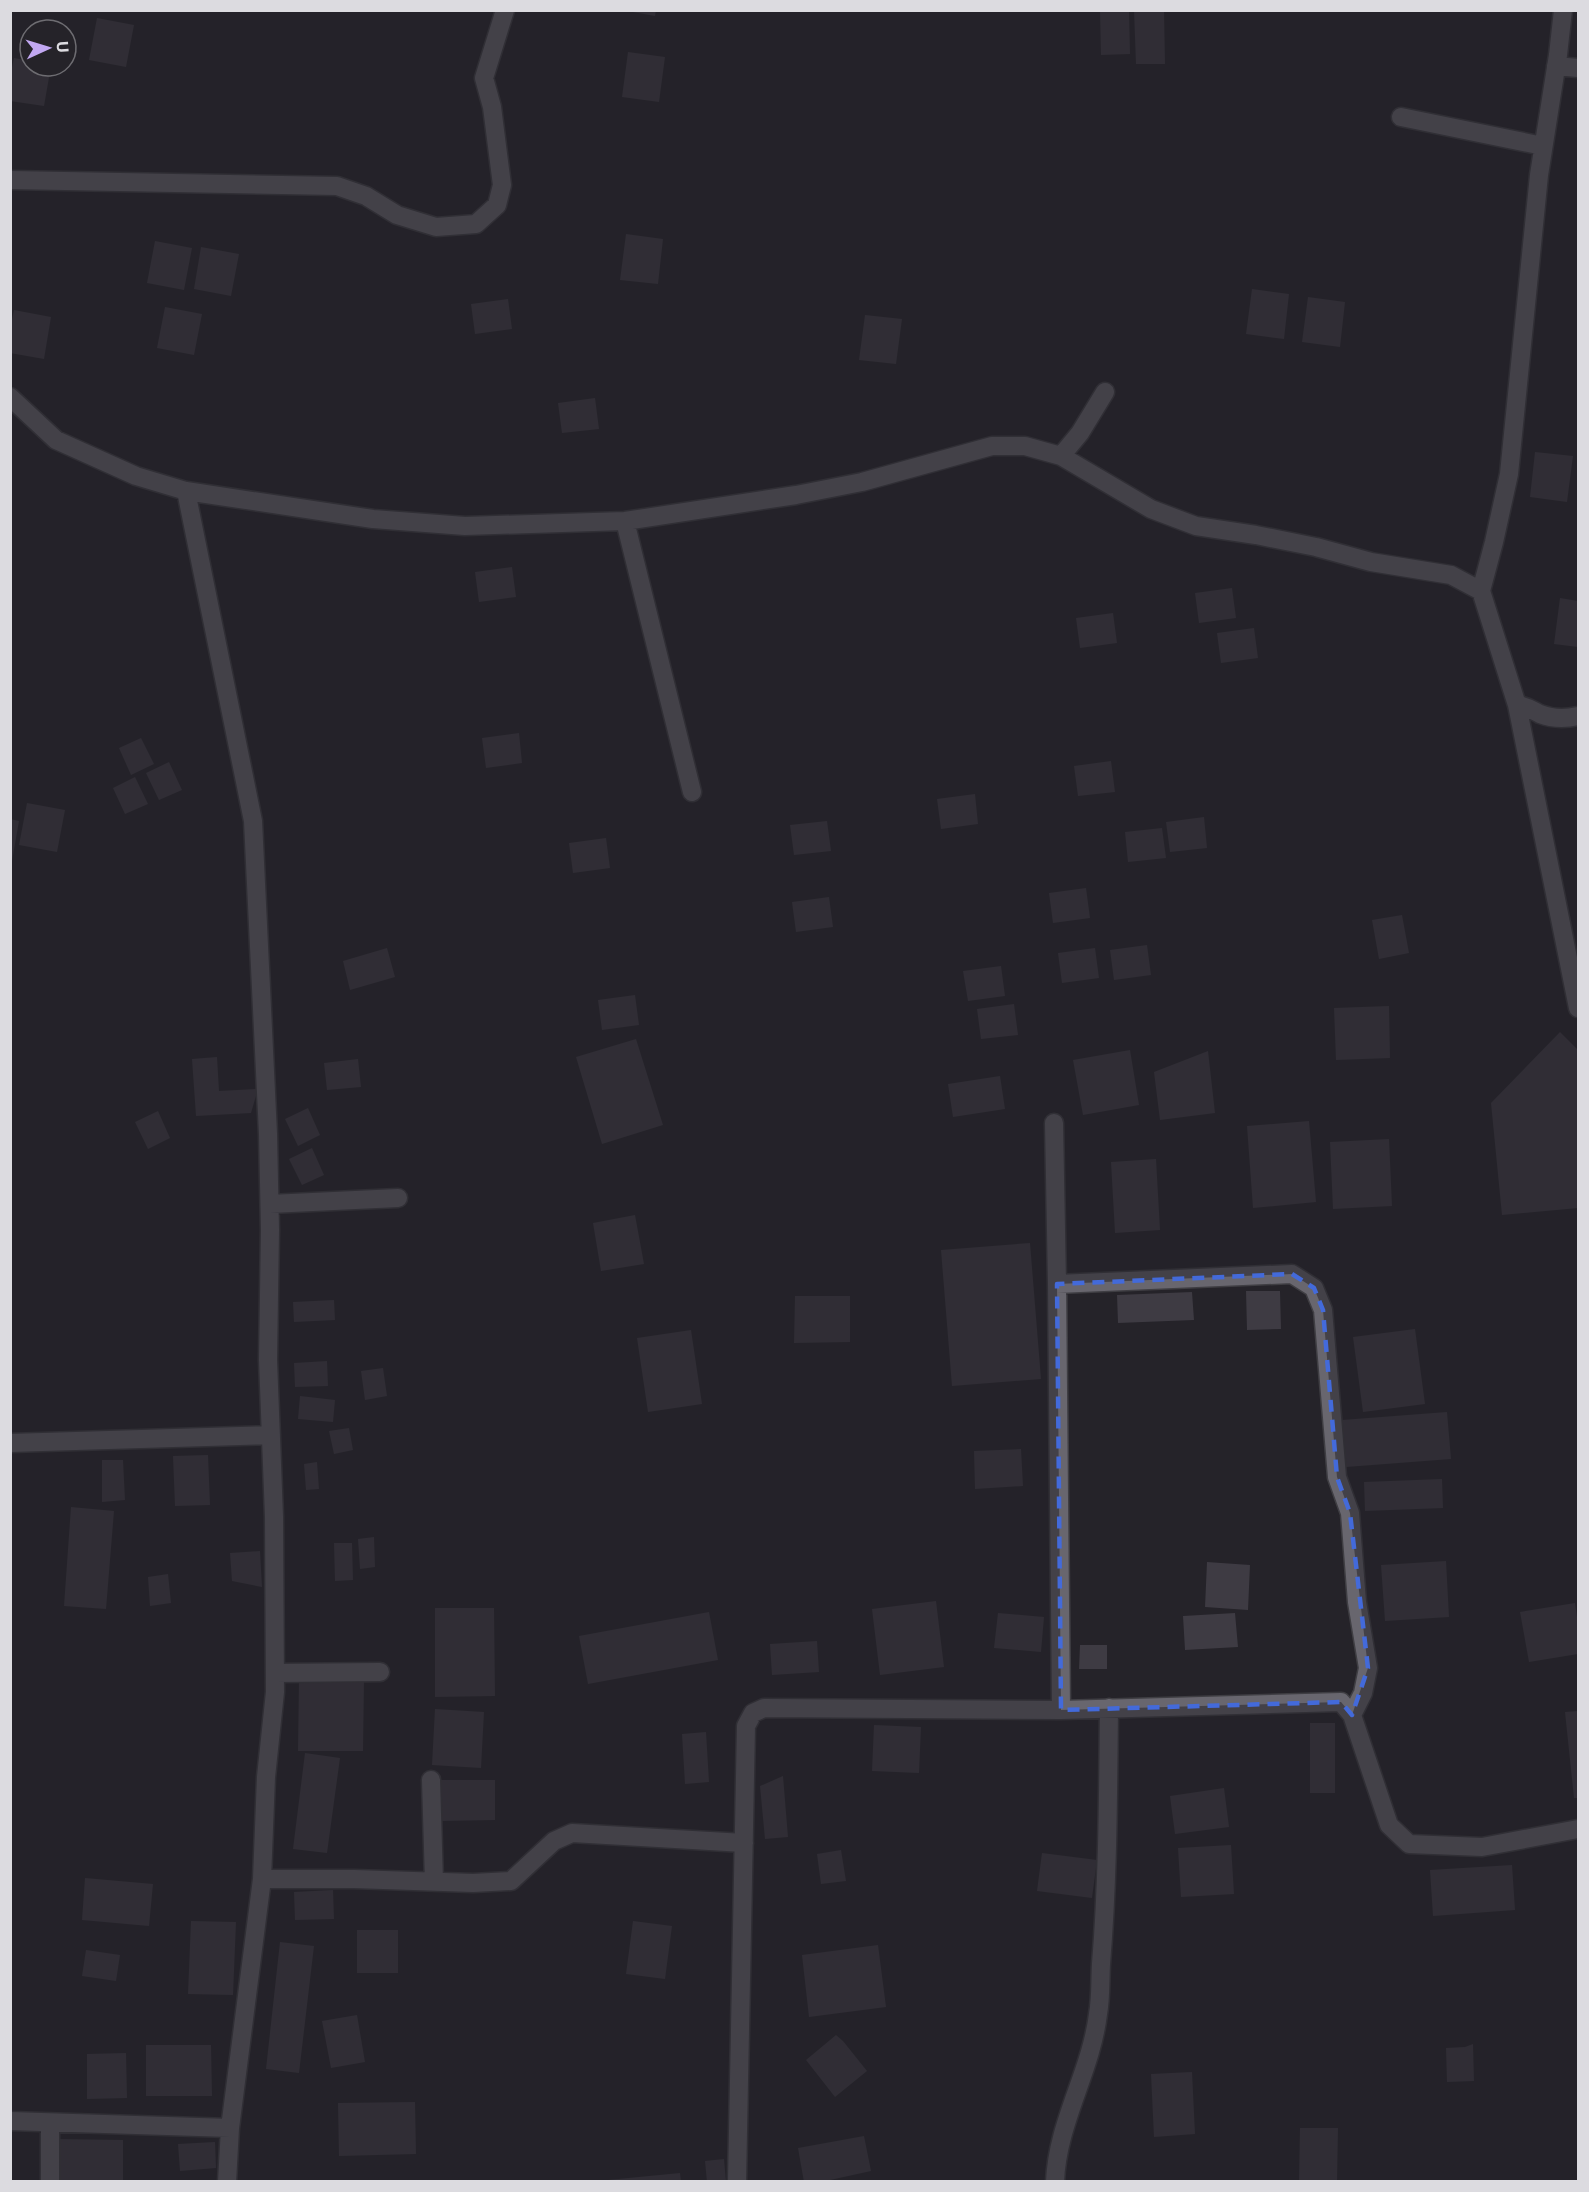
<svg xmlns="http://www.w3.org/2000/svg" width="1589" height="2192" viewBox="0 0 1589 2192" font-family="'Open Sans',sans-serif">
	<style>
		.building { fill: #3e3b43 }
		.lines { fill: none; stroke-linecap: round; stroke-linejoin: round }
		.minor-casing { stroke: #3f3e43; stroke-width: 21 }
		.minor { stroke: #68666e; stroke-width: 18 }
		.marked { fill: none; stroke: #436ada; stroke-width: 4.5; stroke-dasharray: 12 8; stroke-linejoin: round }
	</style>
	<rect width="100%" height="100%" fill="#252329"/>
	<!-- building -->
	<path class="building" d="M 622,10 L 656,10 L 655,16 Z
		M 1100,10 L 1129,10 L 1130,54 L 1101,55 Z
		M 1134,10 L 1164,10 L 1165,64 L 1136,64 Z
		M 97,18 L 134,25 L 126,67 L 89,60 Z
		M 628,52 L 665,57 L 659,102 L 622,97 Z
		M 14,58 L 30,61 L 30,66 L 51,66 L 44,106 L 10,101 L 10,76 Z
		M 626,234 L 663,239 L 658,284 L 620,280 Z
		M 155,241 L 192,248 L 184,290 L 147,283 Z
		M 201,247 L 239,254 L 231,296 L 194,289 Z
		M 1252,289 L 1289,294 L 1284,339 L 1246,334 Z
		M 1308,297 L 1345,302 L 1340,347 L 1302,342 Z
		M 508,299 L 512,329 L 475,334 L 471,304 Z
		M 165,307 L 202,314 L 194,355 L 157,348 Z
		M 14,310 L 51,317 L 44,359 L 10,353 L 10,328 Z
		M 865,315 L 902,319 L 896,364 L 859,360 Z
		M 595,398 L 599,429 L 562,433 L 558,403 Z
		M 1535,452 L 1573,456 L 1567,502 L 1530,497 Z
		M 512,567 L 516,597 L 479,602 L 475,572 Z
		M 1232,588 L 1236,618 L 1199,623 L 1195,593 Z
		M 1560,598 L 1578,601 L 1578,647 L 1554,644 Z
		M 1113,613 L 1117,643 L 1080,648 L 1076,618 Z
		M 1254,628 L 1258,658 L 1221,663 L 1217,633 Z
		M 519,733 L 522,763 L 486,768 L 482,738 Z
		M 141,738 L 154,764 L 131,775 L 119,748 Z
		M 1111,761 L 1115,792 L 1078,796 L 1074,766 Z
		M 169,762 L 182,790 L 159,800 L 146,773 Z
		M 135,777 L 148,804 L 125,814 L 113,788 Z
		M 975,794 L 978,824 L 941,829 L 937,799 Z
		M 27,803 L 65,810 L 57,852 L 19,845 Z
		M 1204,817 L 1207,848 L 1170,852 L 1166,822 Z
		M 10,819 L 19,821 L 12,861 L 10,860 Z
		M 827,821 L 831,851 L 794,855 L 790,825 Z
		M 1162,828 L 1166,858 L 1128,862 L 1125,832 Z
		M 606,838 L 610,868 L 573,873 L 569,843 Z
		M 1086,888 L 1090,918 L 1053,923 L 1049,893 Z
		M 829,897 L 833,927 L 796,932 L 792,902 Z
		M 1402,915 L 1409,953 L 1379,959 L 1372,920 Z
		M 1147,945 L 1151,975 L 1114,980 L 1110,950 Z
		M 387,948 L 395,977 L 350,990 L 343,961 Z
		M 1095,948 L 1099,978 L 1062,983 L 1058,953 Z
		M 1001,966 L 1005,996 L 968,1001 L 963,971 Z
		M 635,995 L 639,1025 L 602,1030 L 598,1000 Z
		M 1014,1004 L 1018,1035 L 981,1039 L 977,1009 Z
		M 1389,1006 L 1390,1058 L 1336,1060 L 1334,1008 Z
		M 1560,1032 L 1578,1050 L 1578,1208 L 1502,1215 L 1491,1103 Z
		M 636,1039 L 663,1125 L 602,1144 L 576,1057 Z
		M 1130,1050 L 1139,1105 L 1083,1115 L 1073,1060 Z
		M 1208,1051 L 1215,1113 L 1160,1120 L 1154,1072 Z
		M 217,1057 L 219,1091 L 258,1089 L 251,1113 L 196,1116 L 192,1059 Z
		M 358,1059 L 361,1087 L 327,1090 L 324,1063 Z
		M 1000,1076 L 1005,1109 L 953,1117 L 948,1084 Z
		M 308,1108 L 320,1135 L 298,1146 L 285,1119 Z
		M 158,1111 L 170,1138 L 148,1149 L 135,1122 Z
		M 1309,1121 L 1316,1202 L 1253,1208 L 1247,1126 Z
		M 1389,1139 L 1392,1206 L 1333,1209 L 1330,1142 Z
		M 312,1148 L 324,1175 L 302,1185 L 289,1159 Z
		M 1156,1159 L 1160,1230 L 1115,1233 L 1111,1162 Z
		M 635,1215 L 644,1264 L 601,1271 L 593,1223 Z
		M 1030,1243 L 1041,1379 L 952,1386 L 941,1250 Z
		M 1246,1291 L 1280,1291 L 1281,1329 L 1247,1330 Z
		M 1192,1292 L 1194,1320 L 1118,1323 L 1117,1295 Z
		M 795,1296 L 850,1296 L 850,1342 L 794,1343 Z
		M 334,1300 L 335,1320 L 294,1322 L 293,1302 Z
		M 1415,1329 L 1425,1404 L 1363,1412 L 1353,1337 Z
		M 691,1330 L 702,1404 L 648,1412 L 637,1338 Z
		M 327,1361 L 328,1386 L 295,1387 L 294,1363 Z
		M 383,1368 L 387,1396 L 365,1400 L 361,1371 Z
		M 300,1396 L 335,1400 L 333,1422 L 298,1419 Z
		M 1447,1412 L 1451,1459 L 1346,1467 L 1342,1420 Z
		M 349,1428 L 353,1450 L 334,1454 L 329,1431 Z
		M 1021,1449 L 1023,1486 L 975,1489 L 974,1451 Z
		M 208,1455 L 210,1505 L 175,1506 L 173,1456 Z
		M 102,1460 L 123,1460 L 125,1500 L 102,1502 Z
		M 317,1462 L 319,1489 L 306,1490 L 304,1464 Z
		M 1442,1479 L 1443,1508 L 1365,1511 L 1364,1482 Z
		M 71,1507 L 114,1511 L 106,1609 L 64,1606 Z
		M 374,1537 L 375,1567 L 360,1569 L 358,1539 Z
		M 334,1543 L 352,1543 L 353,1580 L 335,1581 Z
		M 260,1551 L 262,1587 L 232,1581 L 230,1553 Z
		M 1446,1561 L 1449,1617 L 1385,1621 L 1381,1565 Z
		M 1207,1562 L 1250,1565 L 1248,1610 L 1205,1607 Z
		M 168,1574 L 171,1603 L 150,1606 L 148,1577 Z
		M 936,1601 L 944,1667 L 880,1675 L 872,1609 Z
		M 1575,1603 L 1578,1624 L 1578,1654 L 1529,1662 L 1520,1612 Z
		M 435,1608 L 494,1608 L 495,1696 L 435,1697 Z
		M 709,1612 L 718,1660 L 588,1684 L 579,1636 Z
		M 998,1613 L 1044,1617 L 1041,1652 L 994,1648 Z
		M 1235,1613 L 1238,1647 L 1185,1650 L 1183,1616 Z
		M 817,1641 L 819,1672 L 772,1675 L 770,1644 Z
		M 1080,1645 L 1107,1645 L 1107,1669 L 1079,1669 Z
		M 299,1679 L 364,1680 L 363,1751 L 298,1751 Z
		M 435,1709 L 484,1712 L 481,1768 L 432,1765 Z
		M 1578,1711 L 1578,1798 L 1574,1798 L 1565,1712 Z
		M 1310,1723 L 1335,1723 L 1335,1793 L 1310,1793 Z
		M 874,1725 L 921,1727 L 919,1773 L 872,1771 Z
		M 706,1732 L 709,1782 L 685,1784 L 682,1734 Z
		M 305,1753 L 340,1758 L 327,1853 L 293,1849 Z
		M 783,1776 L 788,1837 L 765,1839 L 760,1786 Z
		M 439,1780 L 495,1780 L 495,1820 L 440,1821 Z
		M 1224,1788 L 1229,1827 L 1175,1834 L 1170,1796 Z
		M 1231,1845 L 1234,1894 L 1181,1897 L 1178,1848 Z
		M 841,1850 L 846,1881 L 821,1884 L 817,1854 Z
		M 1042,1853 L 1097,1860 L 1092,1898 L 1037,1891 Z
		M 1512,1865 L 1515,1910 L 1433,1916 L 1430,1870 Z
		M 85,1878 L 153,1884 L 149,1926 L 82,1920 Z
		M 333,1890 L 334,1919 L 295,1920 L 294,1892 Z
		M 191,1921 L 236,1922 L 233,1995 L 188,1994 Z
		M 633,1921 L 672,1926 L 665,1979 L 626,1974 Z
		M 357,1930 L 398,1930 L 398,1973 L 357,1973 Z
		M 280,1942 L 314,1946 L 299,2073 L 266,2069 Z
		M 878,1945 L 886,2007 L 809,2017 L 802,1955 Z
		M 86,1950 L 120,1955 L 116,1981 L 82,1976 Z
		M 357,2015 L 365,2062 L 331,2068 L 322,2021 Z
		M 836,2035 L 843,2041 L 867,2071 L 835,2097 L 806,2060 Z
		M 1473,2044 L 1474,2081 L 1447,2082 L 1446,2048 L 1465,2047 Z
		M 146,2045 L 211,2045 L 212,2096 L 146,2096 Z
		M 126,2053 L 127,2098 L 87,2099 L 87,2054 Z
		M 1192,2072 L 1195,2134 L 1154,2137 L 1151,2074 Z
		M 415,2102 L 416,2154 L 339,2156 L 338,2103 Z
		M 1300,2128 L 1338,2128 L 1337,2182 L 1299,2182 Z
		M 864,2136 L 871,2171 L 821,2182 L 804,2182 L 798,2148 Z
		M 56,2139 L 123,2140 L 123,2182 L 56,2182 Z
		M 215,2142 L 216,2168 L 180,2171 L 178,2144 Z
		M 724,2159 L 726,2182 L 707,2182 L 705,2161 Z
		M 680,2173 L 681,2182 L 608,2182 L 608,2180 Z"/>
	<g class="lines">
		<defs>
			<path id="minor" d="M 1563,10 L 1558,55 L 1539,175 L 1509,474 L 1494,542 L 1481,591 L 1517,705 L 1578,1008
				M 1556,66 L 1578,68
				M 1401,117 L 1543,146
				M 10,180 L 337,186 L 366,196 L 397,215 L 436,227 L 476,224 L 497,205 L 502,185 L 492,107 L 484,78 L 505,10
				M 10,397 L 56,440 L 136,476 L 186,491 L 373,519 L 465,526 L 625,521 L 796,495 L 862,482 L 992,446 L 1025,446 L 1061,456 L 1151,509 L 1196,526 L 1256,535 L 1316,547 L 1371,562 L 1451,575 L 1481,591
				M 1061,456 L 1080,433 L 1105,392
				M 186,491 L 253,821 L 268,1134 L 270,1230 L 268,1360 L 274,1517 L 275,1692 L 266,1777 L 262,1879 L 230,2128 L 227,2182
				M 625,521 L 692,792
				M 1517,705 C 1527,706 1532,710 1540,714 C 1553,719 1565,719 1578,716
				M 1054,1123 L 1057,1284
				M 270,1204 L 398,1198
				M 10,1443 L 271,1435
				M 275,1673 L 380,1672
				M 1061,1710 L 1057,1284 L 1292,1274 L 1314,1288 L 1323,1310 L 1337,1477 L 1350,1513 L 1357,1602 L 1368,1668 L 1363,1693 L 1352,1715
				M 431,1780 L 434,1882
				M 262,1879 L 354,1879 L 473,1883 L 511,1881 L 554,1841 L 572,1833 L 744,1843
				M 10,2121 L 230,2128
				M 50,2182 L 50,2124
				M 737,2182 L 746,1726 L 753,1713 L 764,1708 L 1061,1710 L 1341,1702 L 1352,1715 L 1389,1825 L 1409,1844 L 1482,1847 L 1578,1829
				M 1055,2182 C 1057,2123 1091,2072 1098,2014 C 1101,1998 1100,1981 1101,1964 C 1108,1879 1108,1794 1109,1708"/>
		</defs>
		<!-- minor casing -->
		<use href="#minor" class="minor-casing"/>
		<!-- minor -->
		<use href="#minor" class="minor"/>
	</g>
	<!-- marked area -->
	<path d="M0 0H1589V2192H0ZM 1292,1274 L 1314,1288 L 1323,1310 L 1337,1477 L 1350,1513 L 1368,1668 L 1352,1715 L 1341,1702 L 1061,1710 L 1057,1284 Z" fill="#252329" fill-opacity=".55" fill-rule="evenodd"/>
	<path class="marked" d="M 1292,1274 L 1314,1288 L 1323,1310 L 1337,1477 L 1350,1513 L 1368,1668 L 1352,1715 L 1341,1702 L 1061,1710 L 1057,1284 Z"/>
	<!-- border -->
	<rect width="1589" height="2192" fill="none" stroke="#dcdbe0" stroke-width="24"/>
	<!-- north arrow -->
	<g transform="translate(48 48) rotate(86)"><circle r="28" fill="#252329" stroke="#6e6d72" stroke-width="1.5"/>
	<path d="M0-4.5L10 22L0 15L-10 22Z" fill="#c2a8f2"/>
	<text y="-9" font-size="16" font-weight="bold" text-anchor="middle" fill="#dcdbe0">U</text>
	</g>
</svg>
